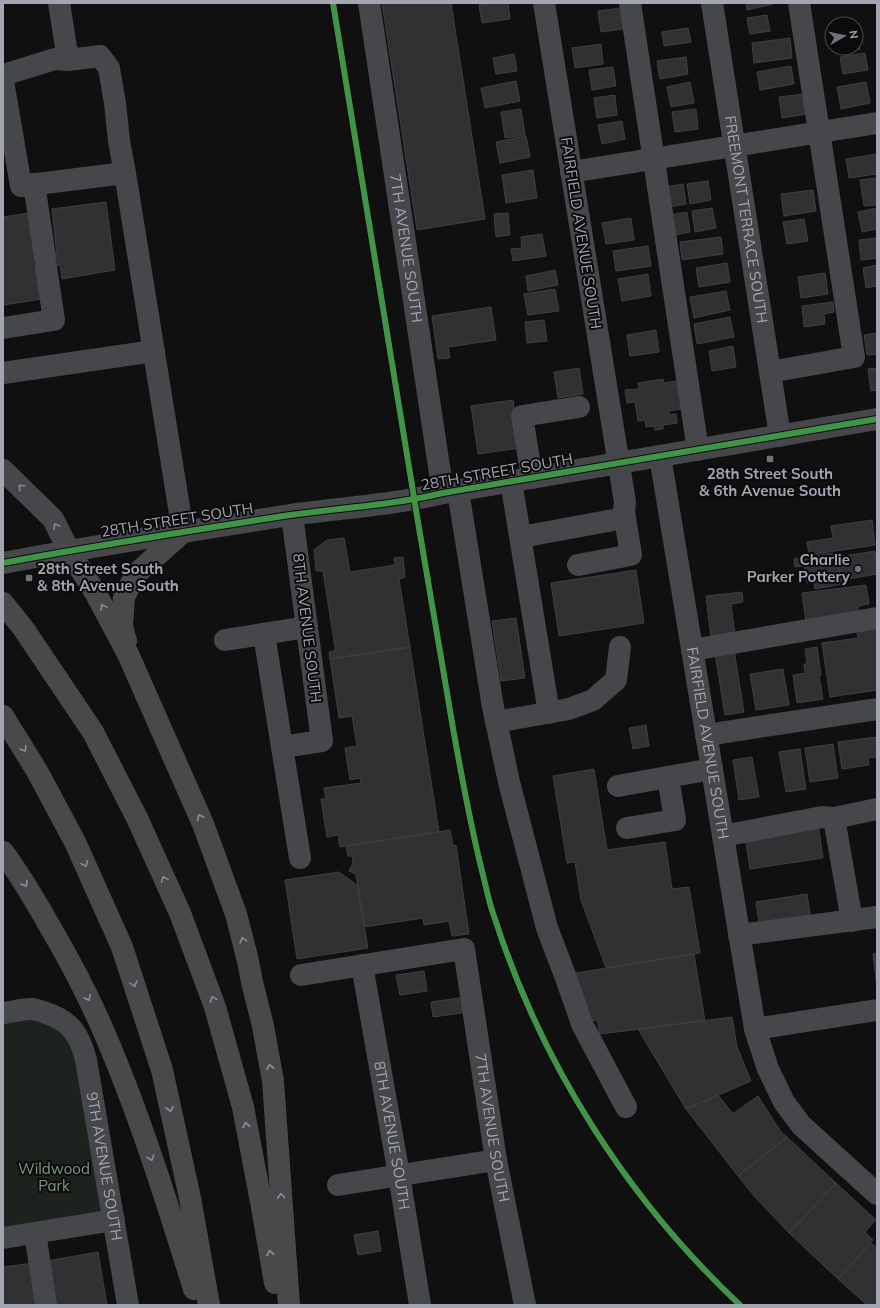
<svg xmlns="http://www.w3.org/2000/svg" width="880" height="1308" viewBox="0 0 880 1308" font-family="Mulish,sans-serif">
	<style>
		.green { fill: #1d221e }
		.building { fill: #313133; stroke: #404044 }
		.lines { fill: none; stroke-linecap: round; stroke-linejoin: round }
		.minor { stroke: #46474b; stroke-width: 22 }
		.highway { stroke: #49494b; stroke-width: 22 }
		.cycleway-casing { stroke: #0b0b0c; stroke-width: 8 }
		.cycleway { stroke: #419447; stroke-width: 6 }
		.oneway { stroke: #878992 }
		.oneway2 { stroke: #8c8e98 }
		.poi-dot { fill: #707179; stroke: #0b0b0c; stroke-width: 1.5 }
		.labels { text-anchor: middle; stroke-width: 4; stroke-linejoin: round; paint-order: stroke }
		.street-label { font-size: 15px; fill: #a3a5b1; stroke: #0b0b0c }
		.poi-label { font-size: 15px; font-weight: bold; fill: #a3a5b1; stroke: #0b0b0c }
		.park-label { font-size: 15px; fill: #7b9a82; stroke: #0b0b0c }
	</style>
	<rect width="100%" height="100%" fill="#101011"/>
	<!-- green -->
	<path class="green" d="M 3,1013 L 66,1023 L 114,1220 L 3,1238 Z"/>
	<!-- building -->
	<path class="building" d="M 382,3 L 451,3 L 485,219 L 417,230 Z
		M 494,3 L 508,3 L 510,19 L 482,23 L 479,5 Z
		M 746,3 L 773,3 L 773,4 L 747,10 Z
		M 621,8 L 623,29 L 601,32 L 598,11 Z
		M 767,15 L 770,31 L 750,34 L 747,18 Z
		M 856,25 L 860,49 L 837,53 L 836,48 L 856,48 Z
		M 688,28 L 691,42 L 664,46 L 662,32 Z
		M 790,38 L 792,58 L 754,63 L 752,43 Z
		M 601,44 L 603,64 L 575,68 L 572,48 Z
		M 865,53 L 868,70 L 843,74 L 840,57 Z
		M 514,54 L 517,71 L 496,74 L 493,58 Z
		M 686,57 L 688,74 L 660,79 L 657,61 Z
		M 791,66 L 794,84 L 760,90 L 757,72 Z
		M 613,67 L 616,86 L 592,90 L 589,70 Z
		M 516,81 L 520,101 L 485,108 L 481,88 Z
		M 690,82 L 694,103 L 671,107 L 667,87 Z
		M 866,82 L 870,103 L 841,109 L 837,87 Z
		M 804,94 L 807,114 L 782,118 L 779,97 Z
		M 615,95 L 617,115 L 597,118 L 594,98 Z
		M 521,109 L 525,135 L 505,138 L 501,112 Z
		M 696,109 L 698,129 L 675,132 L 672,112 Z
		M 622,121 L 625,139 L 602,144 L 598,125 Z
		M 526,136 L 530,157 L 500,163 L 496,142 Z
		M 877,154 L 877,174 L 849,178 L 846,159 Z
		M 533,170 L 537,198 L 506,203 L 502,175 Z
		M 877,178 L 877,205 L 864,206 L 860,180 Z
		M 708,181 L 711,200 L 690,204 L 687,184 Z
		M 683,184 L 686,204 L 668,207 L 665,187 Z
		M 813,190 L 816,211 L 784,216 L 781,194 Z
		M 106,202 L 115,270 L 62,279 L 60,265 L 38,268 L 42,299 L 3,305 L 3,217 L 30,213 L 36,258 L 57,255 L 52,209 Z
		M 712,208 L 716,228 L 695,232 L 692,211 Z
		M 877,208 L 877,229 L 862,232 L 858,212 Z
		M 687,212 L 690,232 L 674,235 L 670,215 Z
		M 508,213 L 510,235 L 496,237 L 494,214 Z
		M 631,218 L 634,240 L 606,244 L 602,223 Z
		M 804,219 L 808,241 L 787,244 L 783,222 Z
		M 542,234 L 546,256 L 513,261 L 511,249 L 522,248 L 521,237 Z
		M 721,237 L 723,254 L 682,260 L 680,242 Z
		M 877,238 L 877,258 L 861,260 L 859,240 Z
		M 648,246 L 651,266 L 616,271 L 613,251 Z
		M 727,263 L 730,282 L 699,287 L 696,268 Z
		M 877,265 L 877,286 L 866,288 L 863,268 Z
		M 555,270 L 558,285 L 528,291 L 526,276 Z
		M 825,273 L 828,294 L 801,298 L 798,277 Z
		M 648,274 L 651,296 L 622,301 L 618,279 Z
		M 555,289 L 559,311 L 528,315 L 524,294 Z
		M 726,291 L 730,310 L 694,318 L 690,297 Z
		M 833,302 L 834,312 L 824,314 L 825,324 L 804,327 L 802,306 Z
		M 491,307 L 496,340 L 448,347 L 450,358 L 438,359 L 432,316 Z
		M 730,317 L 734,337 L 697,344 L 694,324 Z
		M 544,320 L 547,341 L 527,343 L 525,322 Z
		M 656,330 L 659,352 L 630,356 L 627,335 Z
		M 877,333 L 877,354 L 867,355 L 864,335 Z
		M 733,346 L 736,367 L 712,371 L 709,351 Z
		M 579,368 L 583,394 L 558,398 L 554,372 Z
		M 877,368 L 877,390 L 871,391 L 868,369 Z
		M 663,379 L 664,383 L 682,380 L 681,409 L 669,411 L 669,415 L 676,414 L 677,423 L 663,425 L 663,429 L 655,430 L 654,426 L 646,427 L 645,420 L 638,421 L 635,402 L 627,403 L 625,390 L 639,389 L 638,383 Z
		M 513,400 L 520,448 L 478,454 L 471,406 Z
		M 872,520 L 875,545 L 809,555 L 807,542 L 833,538 L 831,526 Z
		M 344,538 L 350,572 L 395,565 L 394,558 L 403,557 L 405,577 L 399,579 L 410,647 L 330,659 L 329,652 L 335,651 L 335,647 L 323,571 L 316,571 L 314,550 L 327,540 Z
		M 875,551 L 877,574 L 841,580 L 837,557 Z
		M 836,553 L 842,584 L 815,589 L 814,582 L 807,583 L 804,566 L 795,567 L 794,559 Z
		M 636,570 L 644,623 L 559,636 L 551,583 Z
		M 866,585 L 869,604 L 858,606 L 859,615 L 806,622 L 802,593 Z
		M 742,592 L 743,602 L 731,604 L 735,635 L 711,638 L 706,596 Z
		M 516,618 L 525,678 L 501,681 L 492,621 Z
		M 877,626 L 877,690 L 830,697 L 822,643 L 858,638 L 857,629 Z
		M 410,647 L 439,832 L 340,847 L 338,835 L 327,837 L 321,799 L 326,799 L 324,788 L 361,783 L 360,778 L 350,780 L 345,748 L 357,746 L 352,716 L 339,718 L 330,659 Z
		M 817,647 L 821,675 L 819,676 L 823,699 L 797,703 L 793,675 L 805,673 L 804,664 L 807,664 L 805,649 Z
		M 734,650 L 744,712 L 725,715 L 715,653 Z
		M 783,669 L 789,705 L 756,710 L 750,674 Z
		M 646,725 L 649,746 L 633,749 L 629,728 Z
		M 876,737 L 877,757 L 868,758 L 869,765 L 842,769 L 838,742 Z
		M 833,744 L 838,778 L 810,782 L 805,748 Z
		M 800,749 L 806,789 L 786,792 L 779,752 Z
		M 752,757 L 759,797 L 739,800 L 733,760 Z
		M 594,769 L 607,850 L 665,842 L 672,889 L 689,887 L 700,953 L 606,968 L 581,900 L 575,862 L 567,863 L 553,776 Z
		M 818,824 L 823,858 L 750,869 L 745,835 Z
		M 450,830 L 453,846 L 456,845 L 469,934 L 452,936 L 449,921 L 424,925 L 423,918 L 364,927 L 356,874 L 349,871 L 353,863 L 352,856 L 348,856 L 346,846 Z
		M 339,872 L 357,885 L 368,948 L 297,959 L 285,880 Z
		M 807,894 L 811,921 L 760,929 L 756,902 Z
		M 877,953 L 877,987 L 873,954 Z
		M 694,954 L 705,1021 L 600,1034 L 597,1020 L 583,1022 L 576,973 Z
		M 424,971 L 427,991 L 400,995 L 396,975 Z
		M 466,997 L 468,1012 L 433,1017 L 431,1002 Z
		M 732,1017 L 737,1047 L 751,1081 L 686,1109 L 638,1029 Z
		M 718,1095 L 733,1114 L 758,1096 L 781,1132 L 787,1137 L 738,1176 L 686,1109 Z
		M 787,1137 L 836,1183 L 789,1233 L 755,1197 L 738,1176 Z
		M 836,1183 L 876,1220 L 865,1232 L 873,1240 L 838,1279 L 789,1233 Z
		M 378,1231 L 381,1251 L 358,1255 L 354,1235 Z
		M 871,1243 L 877,1248 L 877,1305 L 867,1305 L 838,1279 Z
		M 98,1252 L 107,1305 L 53,1305 L 46,1261 Z
		M 34,1263 L 40,1305 L 3,1305 L 3,1267 Z"/>
	<g class="lines">
		<!-- minor -->
		<g class="minor">
			<path d="M 59,3 L 68,60"/>
			<path id="s1" d="M 369,3 L 443,493"/>
			<path d="M 630,3 L 698,450"/>
			<path id="s2" d="M 712,3 L 780,436"/>
			<path d="M 3,75 L 55,59 L 68,60 L 100,56 L 109,68 L 115,103 L 119,141 L 125,173"/>
			<path d="M 3,81 L 21,186 L 125,173 L 183,532"/>
			<path d="M 571,172 L 877,123"/>
			<path d="M 34,184 L 45,257"/>
			<path d="M 3,328 L 54,320 L 46,267"/>
			<path d="M 770,372 L 854,357 L 799,3"/>
			<path d="M 3,373 L 154,351"/>
			<path id="s3" d="M 660,456 L 755,1029 L 768,1069 L 784,1102 L 801,1125 L 877,1194"/>
			<path d="M 3,470 L 53,519 L 69,551"/>
			<path d="M 532,478 L 522,416 L 579,407"/>
			<path d="M 511,481 L 549,713"/>
			<path d="M 458,491 L 493,707 L 509,782 L 547,928 L 566,978 L 582,1024 L 626,1107"/>
			<path d="M 521,537 L 619,519 L 624,512 L 625,502 L 544,3"/>
			<path d="M 3,563 C 98,545 194,530 290,515 C 341,508 393,505 443,493 L 877,419"/>
			<path d="M 578,565 L 631,555 L 624,512"/>
			<path d="M 264,634 L 282,747 L 322,741 L 292,515"/>
			<path d="M 225,640 L 307,627"/>
			<path d="M 692,650 L 877,618"/>
			<path d="M 496,722 L 569,709 L 593,700 L 616,680 L 620,647"/>
			<path d="M 706,735 L 877,709"/>
			<path d="M 282,747 L 300,858"/>
			<path d="M 618,786 L 712,769"/>
			<path d="M 834,818 L 852,921"/>
			<path d="M 627,828 L 675,820 L 668,777"/>
			<path d="M 723,836 L 822,817 L 834,818 L 877,809"/>
			<path d="M 739,935 L 877,917"/>
			<path id="s4" d="M 362,965 L 399,1175 L 420,1305"/>
			<path id="s5" d="M 301,975 L 464,949 L 496,1160 L 525,1305"/>
			<path id="s6" d="M 3,1013 C 12,1012 22,1009 31,1009 C 36,1009 41,1011 46,1013 C 71,1021 80,1036 86,1060 L 128,1305"/>
			<path d="M 755,1029 L 877,1010"/>
			<path d="M 338,1185 L 496,1160"/>
			<path d="M 35,1233 L 46,1305"/>
			<path d="M 3,1238 L 114,1220"/>
		</g>
		<!-- highway -->
		<path class="highway" d="M 69,551 L 95,592 L 128,654 L 203,824 L 236,914 L 248,961 L 252,982 L 263,1026 L 273,1081 L 289,1305
			M 3,603 L 23,628 L 93,732 L 137,818 L 180,913 L 215,1007 L 243,1107 L 262,1207 L 275,1283
			M 126,641 L 122,626 L 124,597 L 136,574 L 183,532
			M 3,716 L 37,771 L 75,842 L 122,947 L 162,1070 L 190,1198 L 209,1305
			M 3,852 C 22,877 37,904 53,932 C 70,961 86,992 100,1023 C 138,1109 166,1199 194,1289"/>
		<defs>
			<path id="cycleway" d="M 333,3 C 362,178 390,353 419,528 C 430,595 442,661 453,728 C 462,779 471,829 484,879 C 487,892 490,906 495,919 C 542,1065 628,1200 740,1305
				M 3,563 C 98,545 194,530 290,515 C 341,508 393,505 443,493 L 877,419"/>
		</defs>
		<!-- cycleway casing -->
		<use href="#cycleway" class="cycleway-casing"/>
		<!-- cycleway -->
		<use href="#cycleway" class="cycleway"/>
	</g>
	<!-- one-way arrows -->
	<defs><path id="oneway-chevron" d="M-2-3.5L2.5 0L-2 3.5" fill="none" stroke-width="1.6" stroke-linecap="round" stroke-linejoin="round"/></defs>
	<g class="oneway">
		<use href="#oneway-chevron" transform="translate(21 487) rotate(-135)"/>
		<use href="#oneway-chevron" transform="translate(56 526) rotate(-118)"/>
	</g>
	<g class="oneway2">
		<use href="#oneway-chevron" transform="translate(103 607) rotate(-118)"/>
		<use href="#oneway-chevron" transform="translate(24 749) rotate(58)"/>
		<use href="#oneway-chevron" transform="translate(200 817) rotate(-114)"/>
		<use href="#oneway-chevron" transform="translate(85 864) rotate(66)"/>
		<use href="#oneway-chevron" transform="translate(164 879) rotate(-114)"/>
		<use href="#oneway-chevron" transform="translate(25 884) rotate(59)"/>
		<use href="#oneway-chevron" transform="translate(243 940) rotate(-105)"/>
		<use href="#oneway-chevron" transform="translate(134 984) rotate(72)"/>
		<use href="#oneway-chevron" transform="translate(88 998) rotate(64)"/>
		<use href="#oneway-chevron" transform="translate(213 999) rotate(-111)"/>
		<use href="#oneway-chevron" transform="translate(270 1067) rotate(-100)"/>
		<use href="#oneway-chevron" transform="translate(170 1109) rotate(78)"/>
		<use href="#oneway-chevron" transform="translate(246 1125) rotate(-101)"/>
		<use href="#oneway-chevron" transform="translate(151 1158) rotate(71)"/>
		<use href="#oneway-chevron" transform="translate(281 1196) rotate(-94)"/>
		<use href="#oneway-chevron" transform="translate(270 1253) rotate(-100)"/>
	</g>
	<!-- markers -->
	<g class="poi-dot">
		<rect x="766" y="455" width="8" height="8" rx="2"/>
		<circle cx="858" cy="569" r="4"/>
		<rect x="25" y="574" width="8" height="8" rx="2"/>
	</g>
	<g class="labels">
		<!-- street labels -->
		<g class="street-label">
			<text dy="5" stroke="none"><textPath href="#s2" startOffset="219">FREEMONT TERRACE SOUTH</textPath></text>
			<text transform="translate(581 233) rotate(81)" y="5">FAIRFIELD AVENUE SOUTH</text>
			<text dy="5" stroke="none"><textPath href="#s1" startOffset="248">7TH AVENUE SOUTH</textPath></text>
			<text transform="translate(497 472) rotate(-10)" y="5">28TH STREET SOUTH</text>
			<text transform="translate(177 520) rotate(-9)" y="5">28TH STREET SOUTH</text>
			<text transform="translate(307 628) rotate(83)" y="5">8TH AVENUE SOUTH</text>
			<text dy="5" stroke="none"><textPath href="#s3" startOffset="291">FAIRFIELD AVENUE SOUTH</textPath></text>
			<text dy="5" stroke="none"><textPath href="#s5" startOffset="346">7TH AVENUE SOUTH</textPath></text>
			<text dy="5" stroke="none"><textPath href="#s4" startOffset="173">8TH AVENUE SOUTH</textPath></text>
			<text dy="5" stroke="none"><textPath href="#s6" startOffset="217">9TH AVENUE SOUTH</textPath></text>
		</g>
		<!-- poi labels -->
		<g class="poi-label">
			<text x="770" y="479">28th Street South<tspan x="770" dy="17">&amp; 6th Avenue South</tspan></text>
			<text x="850" y="565" text-anchor="end">Charlie<tspan x="850" dy="17">Parker Pottery</tspan></text>
			<text x="37" y="574" text-anchor="start">28th Street South<tspan x="37" dy="17">&amp; 8th Avenue South</tspan></text>
		</g>
		<!-- park labels -->
		<g class="park-label">
			<text x="54" y="1174">Wildwood<tspan x="54" dy="17">Park</tspan></text>
		</g>
	</g>
	<!-- border -->
	<rect width="880" height="1308" fill="none" stroke="#a3a5b1" stroke-width="8"/>
	<!-- north arrow -->
	<g transform="translate(844 36) rotate(81)"><circle r="19" fill="#0b0b0c" stroke="#48494e"/>
	<path d="M0-3L7 15L0 10L-7 15Z" fill="#707179"/>
	<text y="-6" font-size="11" font-weight="bold" text-anchor="middle" fill="#a3a5b1">N</text>
	</g>
</svg>
